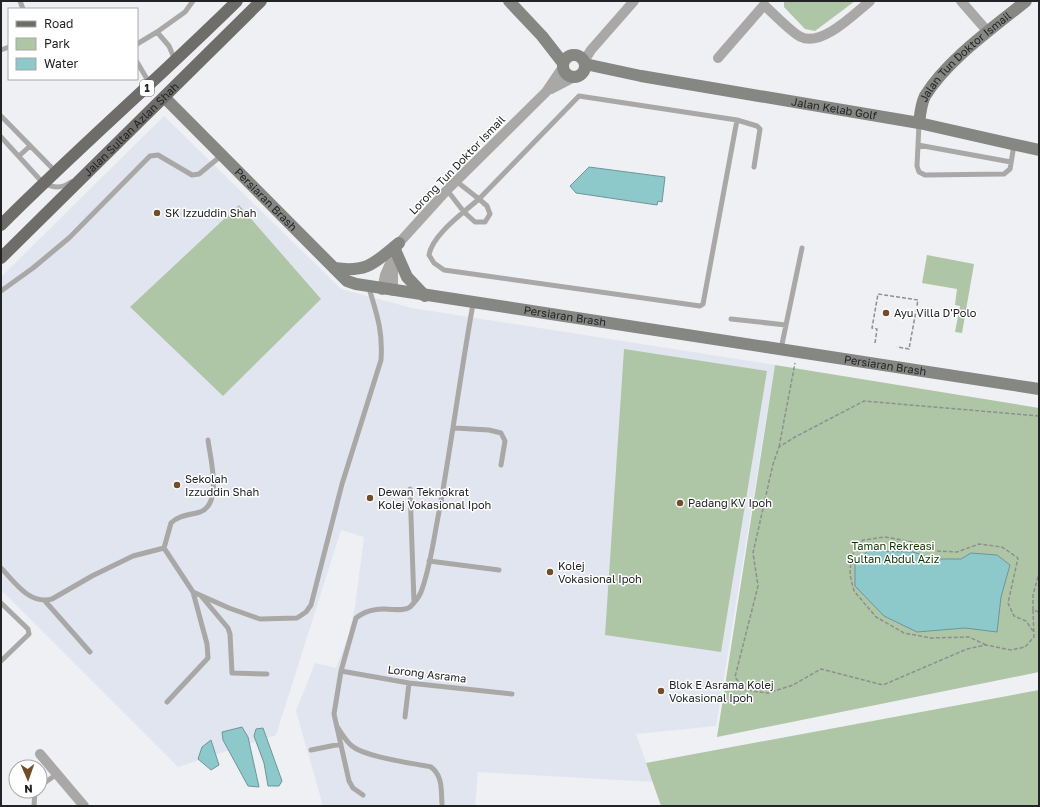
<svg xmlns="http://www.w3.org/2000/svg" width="1040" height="807" viewBox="0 0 1040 807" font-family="'Golos Text',sans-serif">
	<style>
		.built { fill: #e1e5f0 }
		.green { fill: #aec6a5 }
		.water { fill: #8dc8ca; stroke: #6d9698 }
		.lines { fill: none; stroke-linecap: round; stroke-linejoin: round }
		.path { stroke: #8d8f91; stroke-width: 1.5; stroke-dasharray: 4 2; stroke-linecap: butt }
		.lane { stroke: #a9a8a7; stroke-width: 5 }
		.street { stroke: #a9a8a7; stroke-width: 10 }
		.secondary { stroke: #868683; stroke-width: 12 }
		.primary { stroke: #6e6d6a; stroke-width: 12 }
		.poi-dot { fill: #714e27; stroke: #fff; stroke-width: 1.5 }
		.labels { text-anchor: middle; stroke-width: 3; stroke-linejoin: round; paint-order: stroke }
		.shield { fill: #fff; stroke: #646566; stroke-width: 1 }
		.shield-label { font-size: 10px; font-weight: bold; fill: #222324 }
		.street-label { font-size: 11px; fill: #222324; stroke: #fff }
		.poi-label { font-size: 11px; fill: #222324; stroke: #fff; text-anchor: start }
		.park-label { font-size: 11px; fill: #113500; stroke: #fff }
	</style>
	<rect width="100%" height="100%" fill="#eef0f3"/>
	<!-- built -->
	<path class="built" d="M 164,116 L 341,289 L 412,308 L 775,365 L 716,726 L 636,734 L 653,782 L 478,772 L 475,806 L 323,806 L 296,711 L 315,663 L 336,668 L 349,634 L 355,607 L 364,537 L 341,530 L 276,735 L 178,767 L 1,590 L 1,277 Z"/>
	<!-- green -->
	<path class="green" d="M 784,1 L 855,1 L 815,31 L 805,29 L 784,7 Z
		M 239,205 L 321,299 L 223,396 L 130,307 Z
		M 927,255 L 974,264 L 962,333 L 955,332 L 960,306 L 955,305 L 957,289 L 922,283 Z
		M 624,349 L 767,371 L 721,652 L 605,635 Z
		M 775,365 L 1039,408 L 1039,672 L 717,737 Z
		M 1039,690 L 1039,806 L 661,806 L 646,763 Z"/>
	<!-- water -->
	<path class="water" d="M 589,167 L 665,177 L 662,202 L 658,201 L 657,205 L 576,193 L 570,186 Z
		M 868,551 L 913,552 L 935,559 L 961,559 L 971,553 L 997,555 L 1010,565 L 1001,597 L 997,632 L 965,628 L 917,632 L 884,616 L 855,586 L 855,562 Z
		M 242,727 L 248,737 L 259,787 L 248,786 L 223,740 L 222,732 Z
		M 263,728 L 282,781 L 279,786 L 268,786 L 264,763 L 254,736 L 256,729 Z
		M 211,740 L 219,765 L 211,770 L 198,759 L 202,747 Z"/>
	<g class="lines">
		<!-- path -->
		<path class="path" d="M 875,343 L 877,329 L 872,328 L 878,294 L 918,300 L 909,349 L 897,347
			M 1039,416 L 864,401 L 795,437 L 779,447 L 773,464 L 753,553 L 758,586 L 735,677 L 745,690 L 768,693 L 793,685 L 821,669 L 883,685 L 967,649 L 986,645 L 1011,650 L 1025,647 L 1034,637 L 1033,610 L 1039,612
			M 779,447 L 795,363
			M 1033,610 L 1033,595 L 1039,573
			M 986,645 L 969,637 L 931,638 L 904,633 L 876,617 L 854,591 L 850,575 L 851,557 L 863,540 L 885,537 L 913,542 L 938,551 L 957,552 L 979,544 L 1002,547 L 1018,558 L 1008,603 L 1014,616 L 1026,621 L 1033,631"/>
		<!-- lane -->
		<path class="lane" d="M 20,1 L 23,9
			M 157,32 L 185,12 L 193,1
			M 137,44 L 157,32 L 169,46 L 175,60
			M 1,50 L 9,47
			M 137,62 L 150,84
			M 1,116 L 55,171
			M 737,120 L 757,126 L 760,129 L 754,167
			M 919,124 L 917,166 L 919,172 L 925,175 L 1004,174 L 1010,169 L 1014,145
			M 1,137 L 43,183 C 54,188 61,189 71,182
			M 918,145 L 1011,162
			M 19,156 L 30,146
			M 447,190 L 464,212 L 475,222 L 485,222 L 490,214 L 487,206 L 479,199 C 464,212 432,235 429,255 L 434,263 L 444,270 L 700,306 L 703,304 L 737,120 L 579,96 L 479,199 L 456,181
			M 1,291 L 33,268 L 69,238 L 150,156 L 158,155 L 192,175 L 199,174 L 222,155
			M 731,319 L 786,325
			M 781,349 L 802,248
			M 455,428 L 489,430 L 501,433 L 505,441 L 501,465
			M 208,440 C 210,457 223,504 200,512 C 190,515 179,515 171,523 L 164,548 L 193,592 L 229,608 L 260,619 L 297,618 L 306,612 L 311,605 L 342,484 L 381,360 C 383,331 377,315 369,288
			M 410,489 L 414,602
			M 429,561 L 499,570
			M 1,568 C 15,582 29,605 52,599 L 92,576 L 133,556 L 164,548
			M 202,597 L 228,628 L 230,634 L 232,673 L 267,674
			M 45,601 L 90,652
			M 1,603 L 28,629 L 29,634 L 1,661
			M 341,671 L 409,683 L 512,694
			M 167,702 L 208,658 L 207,644 L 193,592
			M 405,717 L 409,683
			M 338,728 C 342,734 346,741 352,746 C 365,757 412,763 431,767 C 443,776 441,790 442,804
			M 311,750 L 341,744
			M 40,786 L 57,774
			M 363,795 L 353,788 L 349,781 L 334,714 L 341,671 L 356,618 C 377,601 400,615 410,607 C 414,603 419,597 421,592 C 431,566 434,535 440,507 C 452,439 461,371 473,304
			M 34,806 L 35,791"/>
		<!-- street -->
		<path class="street" d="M 961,1 L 988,32
			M 718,58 L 764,5 C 772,12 793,34 801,37 C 822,47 855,13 870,1
			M 584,61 L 591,50 L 634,1
			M 551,89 L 574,77
			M 382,290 L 385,275 L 399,243 L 447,190 L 546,92 L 563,67
			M 393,291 L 393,260
			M 40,754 L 84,806"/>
		<!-- secondary -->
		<g class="secondary">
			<path d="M 509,1 L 542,36 L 563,63"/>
			<circle cx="574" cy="66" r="11"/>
			<path id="s1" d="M 585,64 L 641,76 L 919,123 L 1039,150"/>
			<path id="s2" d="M 165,98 L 327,261 L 347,281 L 356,284 L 1039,389"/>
			<path id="s3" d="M 919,123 C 920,115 921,104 925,96 C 947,60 994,27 1026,1"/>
			<path d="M 396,252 L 407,277 L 425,296"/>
			<path d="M 334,268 C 368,273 374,263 399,243"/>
		</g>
		<!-- primary -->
		<g class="primary">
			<path d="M 1,225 C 78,148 160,77 237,1"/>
			<path id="s4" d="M 1,258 L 261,1"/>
		</g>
	</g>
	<!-- markers -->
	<g class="poi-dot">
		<circle cx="157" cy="213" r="4"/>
		<circle cx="886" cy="313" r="4"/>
		<circle cx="177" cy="485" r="4"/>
		<circle cx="370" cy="498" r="4"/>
		<circle cx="680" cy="503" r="4"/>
		<circle cx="550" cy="572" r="4"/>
		<circle cx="661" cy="691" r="4"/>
	</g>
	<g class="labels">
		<!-- shield labels -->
		<rect class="shield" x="140" y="80" width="14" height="16" rx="3"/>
		<g class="shield-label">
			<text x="147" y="92">1</text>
		</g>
		<!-- street labels -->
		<g class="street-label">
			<text dy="4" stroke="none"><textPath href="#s3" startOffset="84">Jalan Tun Doktor Ismail</textPath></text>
			<text dy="4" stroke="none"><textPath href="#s1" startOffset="253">Jalan Kelab Golf</textPath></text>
			<text dy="4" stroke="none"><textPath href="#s4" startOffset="183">Jalan Sultan Azlan Shah</textPath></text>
			<text transform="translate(457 165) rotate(-46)" y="4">Lorong Tun Doktor Ismail</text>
			<text dy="4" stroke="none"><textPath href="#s2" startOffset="143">Persiaran Brash</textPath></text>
			<text dy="4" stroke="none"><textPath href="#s2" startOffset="479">Persiaran Brash</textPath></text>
			<text dy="4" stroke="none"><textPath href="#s2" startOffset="803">Persiaran Brash</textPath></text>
			<text transform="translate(427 674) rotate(7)" y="4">Lorong Asrama</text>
		</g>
		<!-- poi labels -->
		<g class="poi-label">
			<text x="165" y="217">SK Izzuddin Shah</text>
			<text x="894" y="317">Ayu Villa D'Polo</text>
			<text x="185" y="483">Sekolah<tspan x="185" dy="13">Izzuddin Shah</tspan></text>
			<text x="378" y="496">Dewan Teknokrat<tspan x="378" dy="13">Kolej Vokasional Ipoh</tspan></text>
			<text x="688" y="507">Padang KV Ipoh</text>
			<text x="558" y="570">Kolej<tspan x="558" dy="13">Vokasional Ipoh</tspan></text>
			<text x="669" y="689">Blok E Asrama Kolej<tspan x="669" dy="13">Vokasional Ipoh</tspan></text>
		</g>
		<!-- park labels -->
		<g class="park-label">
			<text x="893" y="550">Taman Rekreasi<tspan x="893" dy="13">Sultan Abdul Aziz</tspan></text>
		</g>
	</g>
	<!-- border -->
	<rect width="1040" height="807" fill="none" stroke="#222324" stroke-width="4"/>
	<!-- legend -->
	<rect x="8" y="8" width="130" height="72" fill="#ffffff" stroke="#a7a7a7"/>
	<rect x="16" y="21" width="20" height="6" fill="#6e6d6a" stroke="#a7a7a7"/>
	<text x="44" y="28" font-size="12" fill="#222324">Road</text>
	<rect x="16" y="38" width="20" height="12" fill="#aec6a5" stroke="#a7a7a7"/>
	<text x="44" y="48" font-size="12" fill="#222324">Park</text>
	<rect x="16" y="58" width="20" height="12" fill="#8dc8ca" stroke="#a7a7a7"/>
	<text x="44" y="68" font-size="12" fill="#222324">Water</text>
	<!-- north arrow -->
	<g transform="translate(28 779) rotate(178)"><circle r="19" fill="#ffffff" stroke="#a7a7a7"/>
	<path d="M0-3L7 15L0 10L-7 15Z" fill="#714e27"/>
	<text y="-6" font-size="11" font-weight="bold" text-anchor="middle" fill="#222324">N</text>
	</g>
</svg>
